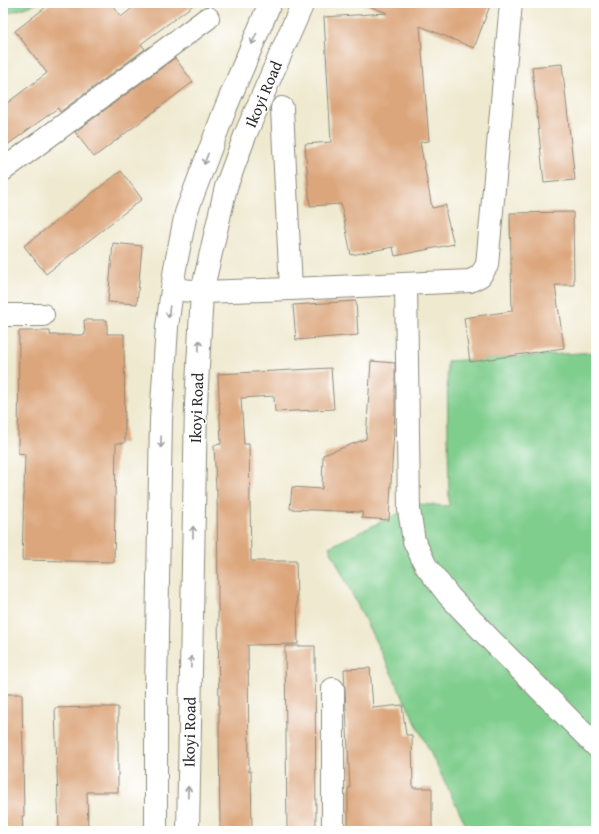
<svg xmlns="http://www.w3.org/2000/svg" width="599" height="834" viewBox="0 0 599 834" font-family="'Gentium Book Plus',serif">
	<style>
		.green { fill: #80ce8e; stroke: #567c5c }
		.building { fill: #dca67b }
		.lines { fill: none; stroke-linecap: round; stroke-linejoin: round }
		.minor-casing { stroke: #8d8a7d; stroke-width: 24 }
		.major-casing { stroke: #8d8a7d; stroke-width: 24 }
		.minor { stroke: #fff; stroke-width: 22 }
		.major { stroke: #fff; stroke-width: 22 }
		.oneway { stroke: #a0a0a0 }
		.labels { text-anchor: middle; stroke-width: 3; stroke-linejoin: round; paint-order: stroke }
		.street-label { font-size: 16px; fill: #2b2b2b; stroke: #fff }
	</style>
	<rect width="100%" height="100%" fill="#fff"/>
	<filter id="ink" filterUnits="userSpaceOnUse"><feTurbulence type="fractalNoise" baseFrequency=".025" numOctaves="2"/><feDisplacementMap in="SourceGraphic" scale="8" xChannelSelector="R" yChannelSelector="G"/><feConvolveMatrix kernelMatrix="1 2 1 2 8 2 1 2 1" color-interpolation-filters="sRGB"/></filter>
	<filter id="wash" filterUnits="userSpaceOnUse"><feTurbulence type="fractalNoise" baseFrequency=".012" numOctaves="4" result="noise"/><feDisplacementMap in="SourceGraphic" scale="16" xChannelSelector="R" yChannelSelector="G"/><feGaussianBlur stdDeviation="0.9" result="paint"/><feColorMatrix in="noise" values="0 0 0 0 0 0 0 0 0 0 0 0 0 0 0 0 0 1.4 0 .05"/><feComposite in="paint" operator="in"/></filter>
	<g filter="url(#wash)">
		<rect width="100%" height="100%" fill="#efe9cf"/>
		<!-- green -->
		<path class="green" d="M 3,3 L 39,3 L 3,15 Z
			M 596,352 L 596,831 L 469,831 L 329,547 L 418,504 L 449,506 L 447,361 Z"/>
		<g id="blocks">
			<!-- building -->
			<path class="building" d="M 51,3 L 111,3 L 121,17 L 139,3 L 196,3 L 141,44 L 145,49 L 60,112 L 58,108 L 3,148 L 3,106 L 47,73 L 15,31 Z
				M 364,3 L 491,3 L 474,48 L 420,26 L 429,141 L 420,142 L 432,208 L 446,205 L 446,214 L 454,244 L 395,256 L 393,247 L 351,255 L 341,204 L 310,206 L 305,144 L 331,142 L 324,17 L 387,13 L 364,4 Z
				M 175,58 L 193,82 L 94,157 L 75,132 Z
				M 562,64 L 575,180 L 544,183 L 532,67 Z
				M 121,171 L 142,199 L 46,274 L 24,246 Z
				M 573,212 L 574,285 L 555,285 L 564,348 L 470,362 L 464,318 L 512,311 L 510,213 Z
				M 113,243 L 142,246 L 137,304 L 108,302 Z
				M 356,301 L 358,335 L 296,340 L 293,305 Z
				M 84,320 L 107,320 L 107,334 L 124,334 L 125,443 L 116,443 L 114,562 L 22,560 L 25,454 L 18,453 L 19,331 L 50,331 L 50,335 L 85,335 Z
				M 371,361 L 395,363 L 395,411 L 389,520 L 362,518 L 362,512 L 290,509 L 292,487 L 322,489 L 323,455 L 366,439 Z
				M 331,368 L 334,409 L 275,412 L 274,396 L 241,398 L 244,444 L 249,444 L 251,561 L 296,561 L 298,644 L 248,645 L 249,772 L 251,771 L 252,831 L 220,831 L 217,489 L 216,489 L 214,445 L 221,444 L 218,374 Z
				M 285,646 L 315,646 L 316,831 L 287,831 Z
				M 370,668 L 373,708 L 402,705 L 406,735 L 412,735 L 413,788 L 432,788 L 432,831 L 348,831 L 348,788 L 350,788 L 344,669 Z
				M 3,694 L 22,694 L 24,816 L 22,816 L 23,831 L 3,831 Z
				M 93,707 L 118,707 L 118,792 L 87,792 L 88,831 L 59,831 L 55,708 Z"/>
		</g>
	</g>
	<g filter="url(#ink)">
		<use href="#blocks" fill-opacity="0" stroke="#8d8a7d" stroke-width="1"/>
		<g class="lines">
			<defs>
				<path id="minor" d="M 282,108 L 291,289
					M 3,170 L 208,18
					M 406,284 L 409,510 L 414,541 L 426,566 L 449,596 L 491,640 L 596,746
					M 172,289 L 202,292 L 291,289 L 470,281 L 480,276 L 487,265 L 511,3
					M 3,315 L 43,315
					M 333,689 L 333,831"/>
				<path id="major" d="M 156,831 L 156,689 L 161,420 L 167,327 L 175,268 L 186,213 L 226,107 L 270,3
					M 188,831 L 196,404 L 202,292 L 226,187 L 246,133 L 303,3"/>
			</defs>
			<!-- minor casing -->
			<use href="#minor" class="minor-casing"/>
			<!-- major casing -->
			<use href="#major" class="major-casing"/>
			<!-- minor -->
			<use href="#minor" class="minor"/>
			<!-- major -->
			<use href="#major" class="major"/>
		</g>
		<!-- one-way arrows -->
		<defs><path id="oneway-shaft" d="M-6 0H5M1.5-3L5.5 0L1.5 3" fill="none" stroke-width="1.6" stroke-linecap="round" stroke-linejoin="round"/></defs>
		<g class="oneway">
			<use href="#oneway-shaft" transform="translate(254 39) rotate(114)"/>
			<use href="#oneway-shaft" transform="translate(206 159) rotate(110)"/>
			<use href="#oneway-shaft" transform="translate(169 312) rotate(97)"/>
			<use href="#oneway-shaft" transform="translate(199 346) rotate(-87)"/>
			<use href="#oneway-shaft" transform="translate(161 442) rotate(91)"/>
			<use href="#oneway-shaft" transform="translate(193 532) rotate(-89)"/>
			<use href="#oneway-shaft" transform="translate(191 662) rotate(-89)"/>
			<use href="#oneway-shaft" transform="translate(188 792) rotate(-89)"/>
		</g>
	</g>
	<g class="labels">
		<!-- street labels -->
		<g class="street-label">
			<text transform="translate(263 94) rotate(-67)" y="6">Ikoyi Road</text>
			<text transform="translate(196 408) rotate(-88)" y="6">Ikoyi Road</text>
			<text transform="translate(189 732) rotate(-89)" y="6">Ikoyi Road</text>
		</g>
	</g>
	<!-- margin -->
	<rect width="599" height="834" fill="none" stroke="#fff" stroke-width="16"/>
</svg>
